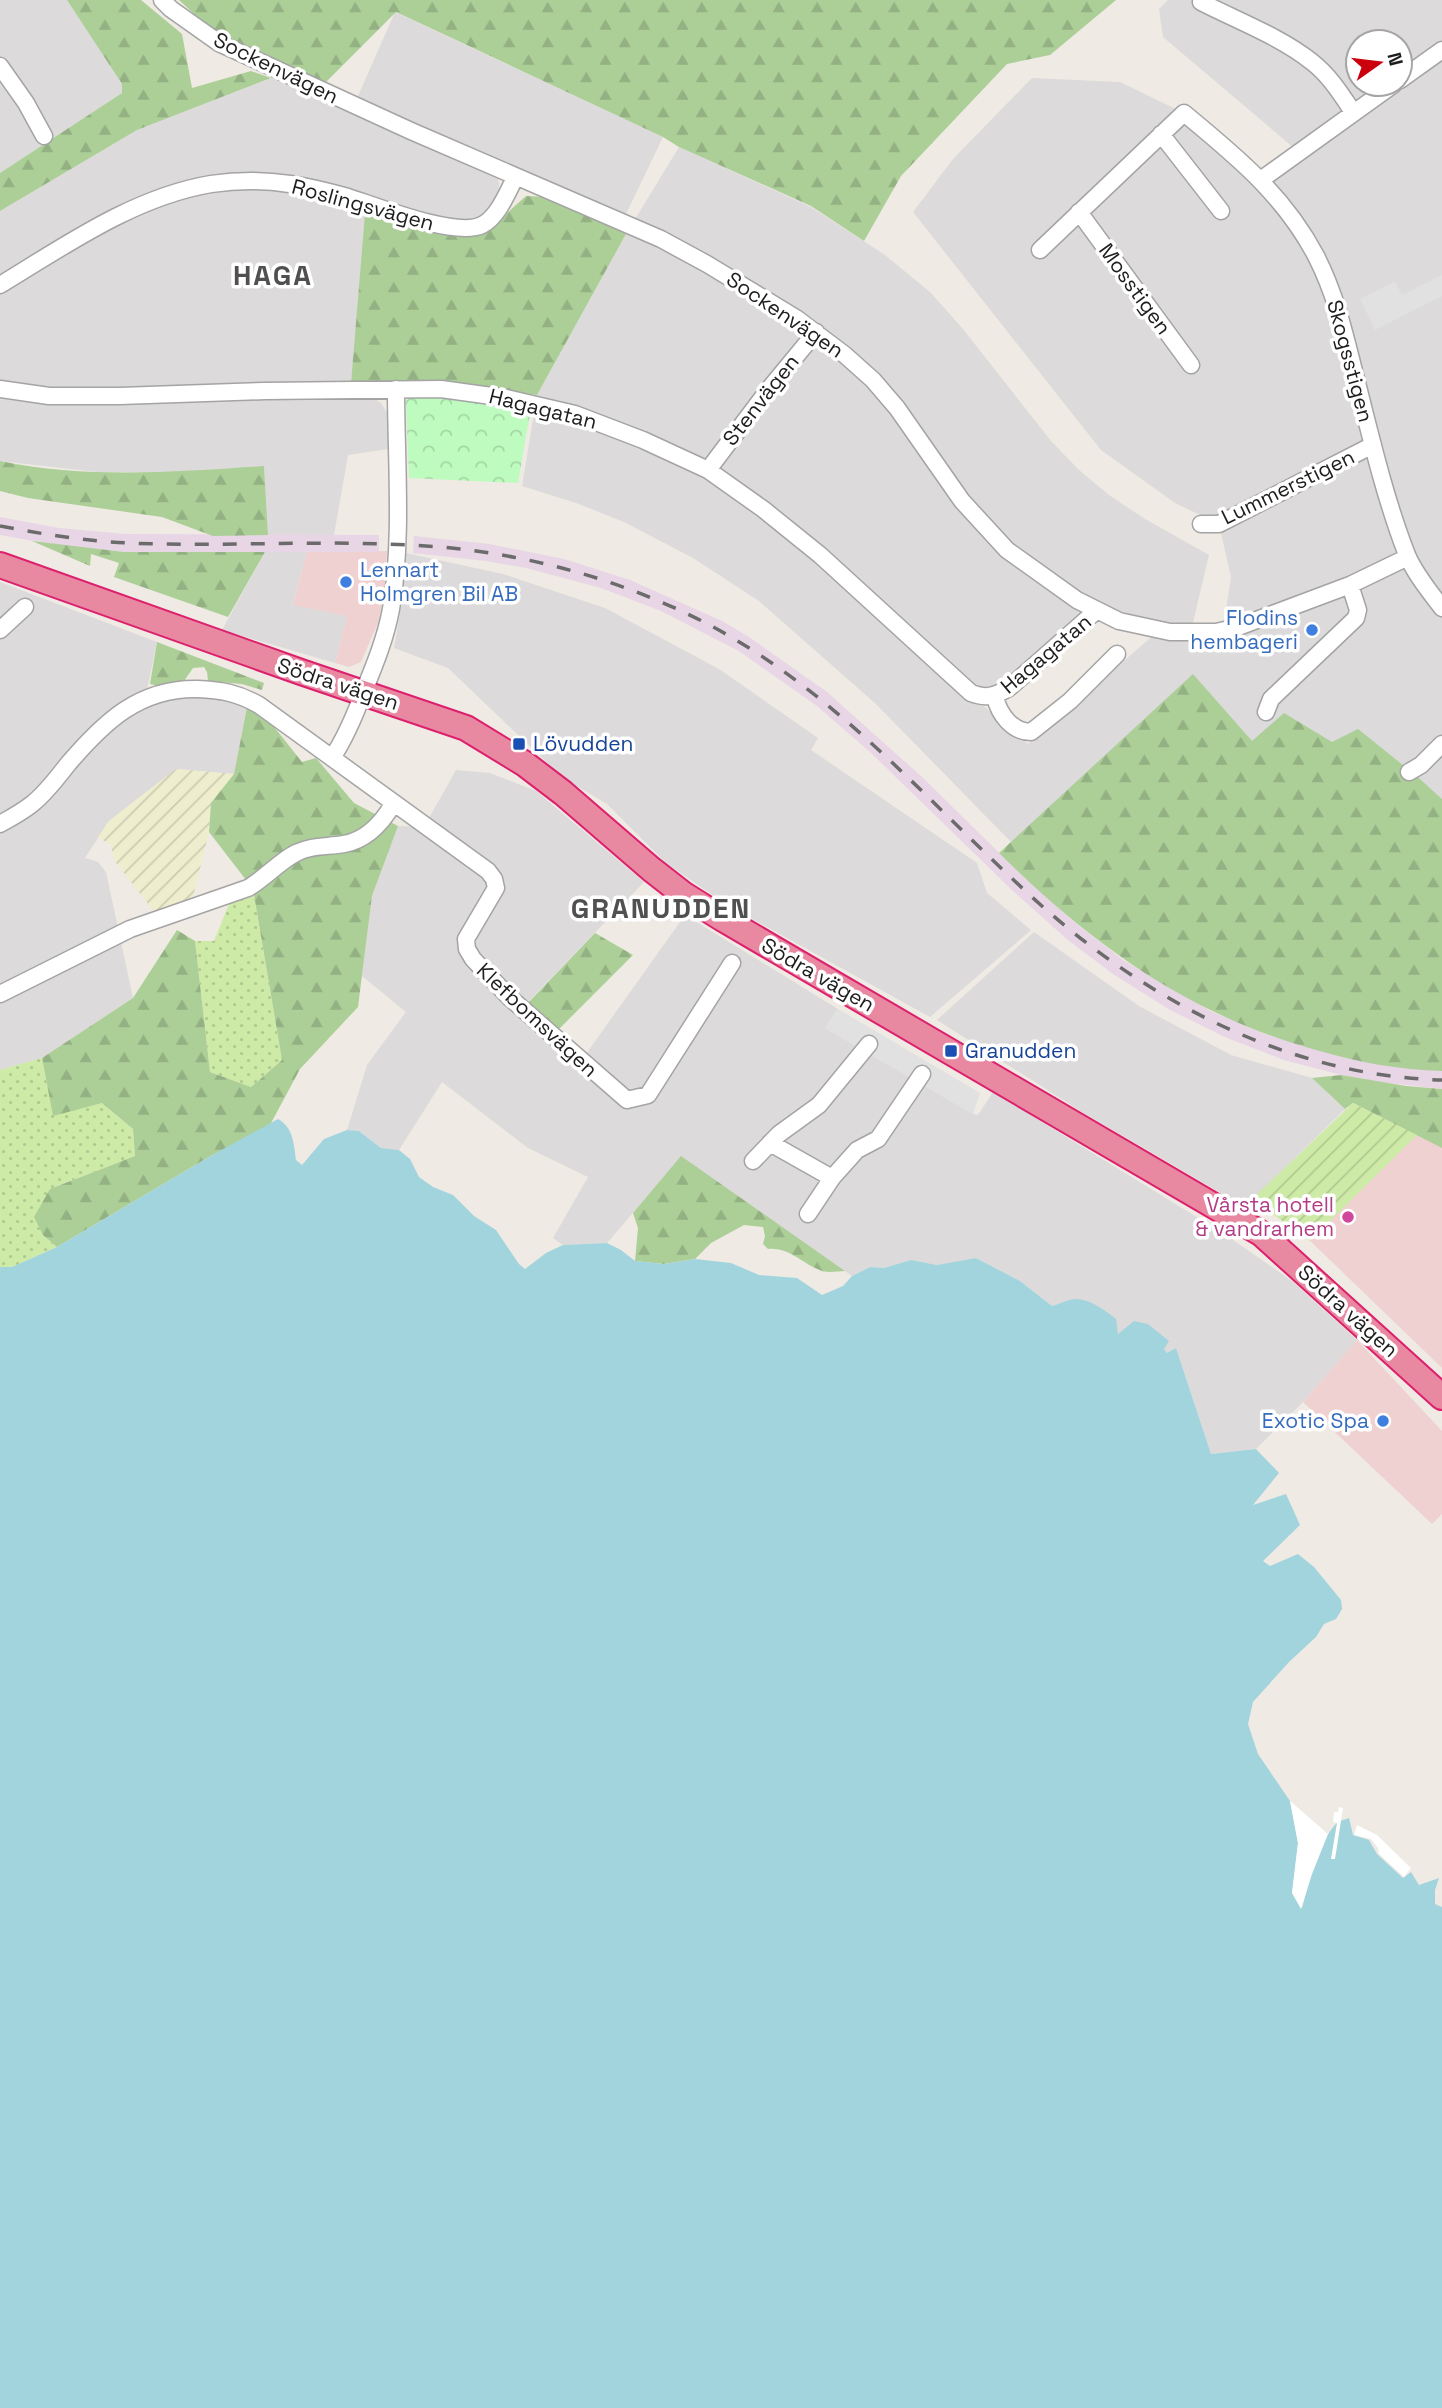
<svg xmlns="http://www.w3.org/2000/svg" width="1442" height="2408" viewBox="0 0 1442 2408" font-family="'Space Grotesk',sans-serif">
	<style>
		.residential { fill: #dcdada; fill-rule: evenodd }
		.commercial { fill: #f0d1d2 }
		.railway { fill: #e8d5e6 }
		.farmland { fill: url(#farmland-furrows) }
		.grass { fill: url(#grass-dots) }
		.forest { fill: url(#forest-firs) }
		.park { fill: url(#park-crowns) }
		.garden { fill: url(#garden-furrows) }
		.parking { fill: #e1e1e1 }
		.water { fill: #a2d4de }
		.pier { fill: #fff }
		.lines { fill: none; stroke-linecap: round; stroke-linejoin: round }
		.minor-casing { stroke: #a4a4a4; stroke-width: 19 }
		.highway-casing { stroke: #dd206d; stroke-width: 28 }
		.minor { stroke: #fff; stroke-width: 16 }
		.highway { stroke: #e888a1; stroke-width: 24 }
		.rail { stroke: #6b6b6b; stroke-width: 3.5; stroke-dasharray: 14 14; stroke-linecap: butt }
		.shop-dot { fill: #3f7fe0; stroke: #fff; stroke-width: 2.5 }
		.transit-dot { fill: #1a4fb4; stroke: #fff; stroke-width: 2.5 }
		.hotel-dot { fill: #d1479c; stroke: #fff; stroke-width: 2.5 }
		.labels { text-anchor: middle; stroke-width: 7; stroke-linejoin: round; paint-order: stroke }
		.street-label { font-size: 21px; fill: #1d1d1d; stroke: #fff }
		.shop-label { font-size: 21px; fill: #366cbe; stroke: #fff; text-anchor: end }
		.transit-label { font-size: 21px; fill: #164399; stroke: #fff; text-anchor: start }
		.hotel-label { font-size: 21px; fill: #b23c85; stroke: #fff; text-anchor: end }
		.district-label { font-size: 28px; font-weight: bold; letter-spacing: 2px; fill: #505050; stroke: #fff }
	</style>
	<defs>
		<pattern id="farmland-furrows" width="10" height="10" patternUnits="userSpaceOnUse" patternTransform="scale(1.75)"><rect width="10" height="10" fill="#eeeece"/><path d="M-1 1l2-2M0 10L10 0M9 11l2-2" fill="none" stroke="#ccccb0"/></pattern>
		<pattern id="grass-dots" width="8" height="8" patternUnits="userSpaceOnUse" patternTransform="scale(1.75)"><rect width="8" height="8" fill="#cdeba7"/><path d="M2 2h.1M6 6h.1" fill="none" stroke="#b0c98f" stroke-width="1.8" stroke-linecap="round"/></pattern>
		<pattern id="forest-firs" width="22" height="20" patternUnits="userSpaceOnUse" patternTransform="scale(1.75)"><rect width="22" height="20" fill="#abcf97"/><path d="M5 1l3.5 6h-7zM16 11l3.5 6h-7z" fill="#93b182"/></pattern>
		<pattern id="park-crowns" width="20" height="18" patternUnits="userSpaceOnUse" patternTransform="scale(1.75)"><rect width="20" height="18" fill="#befbbf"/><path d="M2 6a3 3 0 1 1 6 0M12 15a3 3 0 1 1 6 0" fill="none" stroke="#a3d7a4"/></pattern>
		<pattern id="garden-furrows" width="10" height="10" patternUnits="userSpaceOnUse" patternTransform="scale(1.75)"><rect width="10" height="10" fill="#cdeba7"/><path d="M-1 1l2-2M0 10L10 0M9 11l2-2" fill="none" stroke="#b0c98f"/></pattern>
	</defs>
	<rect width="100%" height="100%" fill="#efeae3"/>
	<!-- residential -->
	<path class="residential" d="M 0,0 L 67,0 L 122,84 L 122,93 L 0,173 Z
		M 1168,0 L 1442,0 L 1442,799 L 1419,778 L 1332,742 L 1253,741 L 1011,842 L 876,704 L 759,601 L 693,558 L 624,522 L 576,503 L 522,486 L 537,395 L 626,234 L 679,147 L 811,207 L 885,255 L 930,292 L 963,329 L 1051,441 L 1079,470 L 1109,495 L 1145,519 L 1209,555 L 1190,635 L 1223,630 L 1231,577 L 1219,524 L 1175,503 L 1101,450 L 913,212 L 953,159 L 1032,78 L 1120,82 L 1184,113 L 1254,179 L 1294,148 L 1163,37 L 1159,9 ZM 1358,42 L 1400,42 L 1400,84 L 1358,84 ZM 1095,618 L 1155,634 L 1028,744 L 966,691 L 995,696 Z
		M 395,12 L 663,137 L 626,214 L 366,110 L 497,176 L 499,183 L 498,221 L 476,235 L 450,236 L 366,214 L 351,383 L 381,403 L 388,414 L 388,449 L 348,455 L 334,535 L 268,535 L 264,466 L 178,472 L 97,472 L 0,461 L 0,211 L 137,130 L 284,73 L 354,105 Z
		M 265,552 L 307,552 L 293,604 L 347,616 L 335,663 L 222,630 Z
		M 406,553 L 503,574 L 605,608 L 719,669 L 818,738 L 811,750 L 977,863 L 987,893 L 1031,930 L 930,1017 L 727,905 L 666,863 L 607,804 L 562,777 L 448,668 L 394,648 L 400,614 Z
		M 0,582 L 157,642 L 146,695 L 208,688 L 247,707 L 234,774 L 176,769 L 109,821 L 85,858 L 98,862 L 106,872 L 133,998 L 42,1058 L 0,1070 Z
		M 456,770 L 490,773 L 536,791 L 644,882 L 521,1009 L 581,1061 L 685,915 L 838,1009 L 825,1028 L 973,1114 L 978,1115 L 993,1092 L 1226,1235 L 1292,1281 L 1357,1340 L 1303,1402 L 1256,1449 L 1211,1454 L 1176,1348 L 1167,1353 L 1164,1349 L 1168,1341 L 1148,1324 L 1117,1335 L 1074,1299 L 1052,1306 L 1020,1281 L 976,1258 L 937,1265 L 911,1260 L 884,1268 L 870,1267 L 852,1276 L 681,1157 L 607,1243 L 563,1245 L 553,1238 L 588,1177 L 528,1148 L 442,1082 L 399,1150 L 381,1148 L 359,1131 L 347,1130 L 367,1065 L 406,1012 L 362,976 L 372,896 L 398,826 L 424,827 Z
		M 1034,932 L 1139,1006 L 1231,1055 L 1312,1078 L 1345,1109 L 1245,1207 L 1082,1112 L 937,1020 Z"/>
	<!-- commercial -->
	<path class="commercial" d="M 387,551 L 384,596 L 378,623 L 361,662 L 349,667 L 335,663 L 347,616 L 293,605 L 307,552 Z
		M 1345,1109 L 1442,1134 L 1442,1368 L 1304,1235 Z
		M 1357,1340 L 1442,1431 L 1442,1514 L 1432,1524 L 1303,1402 Z"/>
	<!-- railway -->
	<path class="railway" d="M 0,517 L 59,528 L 125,534 L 379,535 L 379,552 L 124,552 L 57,545 L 0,535 Z
		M 414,536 L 489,544 L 564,559 L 630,580 L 722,621 L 749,637 L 827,692 L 922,777 L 1025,878 L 1079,926 L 1123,960 L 1212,1012 L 1265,1034 L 1345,1058 L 1408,1068 L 1442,1071 L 1442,1089 L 1371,1081 L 1341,1075 L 1284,1060 L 1227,1038 L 1170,1010 L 1113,974 L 1068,940 L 1013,891 L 870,752 L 817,706 L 739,651 L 661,611 L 601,588 L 526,568 L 486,561 L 413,553 Z"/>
	<!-- farmland -->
	<path class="farmland" d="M 176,769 L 234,774 L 211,803 L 209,832 L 193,897 L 156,914 L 114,860 L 111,845 L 98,837 L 109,821 Z"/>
	<!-- grass -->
	<path class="grass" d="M 254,896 L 282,1060 L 251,1087 L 210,1072 L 195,941 L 214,941 L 229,904 Z
		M 42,1058 L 53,1115 L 102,1103 L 133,1129 L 135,1156 L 50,1189 L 43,1235 L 57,1247 L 12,1267 L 0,1267 L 0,1070 Z"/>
	<!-- forest -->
	<path class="forest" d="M 67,0 L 141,0 L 182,34 L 192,88 L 251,71 L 271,78 L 137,130 L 0,211 L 0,173 L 122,93 L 122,84 Z
		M 179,0 L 1116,0 L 1050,55 L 1007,64 L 901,176 L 864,241 L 811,206 L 679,147 L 663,137 L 396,12 L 323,85 L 207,26 Z
		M 526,196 L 546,197 L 626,234 L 537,395 L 498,389 L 351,383 L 365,214 C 392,221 453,245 478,233 C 497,224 511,209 526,196 Z
		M 0,461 C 86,479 177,472 264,466 L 268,535 L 213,536 L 162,517 L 28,498 L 0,491 Z
		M 32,541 L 124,552 L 265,552 L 228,617 L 114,577 L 119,563 L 91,554 L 90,566 Z
		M 157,642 L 264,683 L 262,690 L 242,684 L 208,681 L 207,672 L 204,667 L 193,668 L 184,681 L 163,687 L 150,684 Z
		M 1193,674 L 1252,741 L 1284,713 L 1332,742 L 1358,729 L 1419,778 L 1442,799 L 1442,1071 C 1400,1070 1357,1062 1316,1050 C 1189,1015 1092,945 999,853 Z
		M 247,707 L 267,718 L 302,762 L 316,758 L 354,803 L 398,826 L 372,896 L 358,1007 L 300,1069 L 270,1125 L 209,1157 L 57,1247 L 43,1235 L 34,1217 L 50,1189 L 135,1156 L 133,1129 L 102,1103 L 53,1116 L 42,1058 L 133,998 L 177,930 L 195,941 L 210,1072 L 251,1087 L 282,1060 L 253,889 L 209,832 L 211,803 L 234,774 Z
		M 595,933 L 633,955 L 558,1030 L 526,1005 Z
		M 1341,1075 L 1406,1086 L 1442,1089 L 1442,1148 L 1353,1103 L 1345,1109 L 1312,1078 Z
		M 681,1156 L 845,1271 C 838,1271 828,1273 822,1271 C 802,1264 790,1247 768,1249 L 763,1244 L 765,1236 L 763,1227 L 744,1225 L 711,1243 L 695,1259 L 664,1264 L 635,1261 L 638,1228 L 633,1213 Z"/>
	<!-- park -->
	<path class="park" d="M 415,393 L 531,408 L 518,483 L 409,478 L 406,401 Z"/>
	<!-- garden -->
	<path class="garden" d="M 1353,1103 L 1417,1135 L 1310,1241 L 1252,1199 Z"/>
	<!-- parking -->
	<path class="parking" d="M 1442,275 L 1442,296 L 1375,330 L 1360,299 L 1395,281 L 1402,295 Z
		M 838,1009 L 980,1093 L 973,1114 L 825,1028 Z"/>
	<!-- water -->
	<path class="water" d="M 278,1119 C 293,1127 294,1144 296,1160 L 302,1165 L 324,1139 L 347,1130 L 359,1131 L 381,1148 L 399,1150 L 410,1159 L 419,1177 L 433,1187 L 453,1195 L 474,1216 L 496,1230 L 519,1264 L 525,1269 L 546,1253 L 563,1245 L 607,1243 L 621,1250 L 635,1261 L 664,1264 L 695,1259 L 731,1263 L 759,1275 L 797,1278 L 822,1295 L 843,1286 L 852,1276 L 870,1267 L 884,1268 L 911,1260 L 937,1265 L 976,1258 L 1020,1281 L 1052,1306 C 1059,1304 1067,1300 1074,1299 C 1089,1298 1106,1311 1116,1319 L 1118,1334 L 1134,1321 L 1148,1324 L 1169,1341 L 1164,1349 L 1167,1353 L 1176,1348 L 1211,1454 L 1256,1449 L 1279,1473 L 1253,1505 L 1286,1494 L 1300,1525 L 1263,1561 L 1270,1566 L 1298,1554 L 1314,1567 L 1341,1600 L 1342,1609 L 1336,1619 L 1324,1624 L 1316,1637 L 1289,1662 L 1253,1702 L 1248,1724 L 1258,1754 L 1290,1801 L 1298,1843 L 1292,1893 L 1302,1908 C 1309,1883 1318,1844 1335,1825 C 1338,1821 1343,1820 1349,1818 L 1353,1835 L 1369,1840 L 1377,1854 L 1403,1878 L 1411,1872 L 1419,1885 L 1439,1878 L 1435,1890 L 1435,1904 L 1442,1907 L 1442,2408 L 0,2408 L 0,1267 L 12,1267 L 57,1247 L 209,1157 Z"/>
	<!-- pier -->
	<path class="pier" d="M 1290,1801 L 1328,1834 L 1312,1874 L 1301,1909 L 1292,1893 L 1298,1843 Z
		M 1339,1807 L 1343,1808 L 1335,1859 L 1331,1859 L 1337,1823 L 1333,1822 L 1334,1812 L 1338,1812 Z
		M 1357,1825 L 1377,1835 L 1411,1868 L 1404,1877 L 1379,1854 L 1378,1848 L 1371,1839 L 1354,1835 Z"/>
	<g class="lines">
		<defs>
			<path id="minor" d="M 162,0 L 171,9 L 219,43 L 411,131 L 661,239 L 707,264 L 796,318 L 845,355 L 873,380 L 897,408 L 962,501 L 1007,550 L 1077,600 L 1119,621 L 1170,632 L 1216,632 L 1238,627 L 1350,585 L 1408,557
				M 1201,2 C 1236,20 1281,37 1312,62 C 1329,75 1341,94 1353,112
				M 0,66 L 26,103 L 44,136
				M 1400,80 L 1442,50
				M 1161,134 L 1221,211
				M 1262,179 L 1394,84
				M 1079,212 L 1191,365
				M 1040,250 L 1184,113 C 1236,156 1284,195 1316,256 C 1335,293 1344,331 1354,371 C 1370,433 1384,496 1407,555 C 1415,574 1430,592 1442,608
				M 0,285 C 66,245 134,197 211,184 C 237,180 265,180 290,184 C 310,187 329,192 348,197 C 376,206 456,238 482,225 C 498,217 507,193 515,178
				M 0,389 L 49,396 L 120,396 L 265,391 L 441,389 L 506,398 L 575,414 L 643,440 L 708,470 L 763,509 L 820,555 L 971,693 C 986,699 995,696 1009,688 L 1096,611
				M 708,470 L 769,389 L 816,332
				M 1201,524 L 1219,524 L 1373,445
				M 0,630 L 25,607
				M 995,697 C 999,714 1012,732 1031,732 L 1070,701 L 1117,654
				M 1266,712 L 1271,699 L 1356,618 L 1358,610 L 1350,585
				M 332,758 C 346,737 355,715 364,691 C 375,664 386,637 391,609 C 403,539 396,460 396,389
				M 1409,772 L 1421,765 L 1442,744
				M 0,824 C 11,818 22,812 32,804 C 46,793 57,778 68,764 C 104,722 139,688 197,689 C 222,690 238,693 259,705 L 488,871 L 494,879 L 496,888 L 466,939 L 467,949 L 473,959 L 509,997 L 627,1100 L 648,1095 L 732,963
				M 0,994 L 130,929 L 248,888 C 265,878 280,861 296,853 C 312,845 327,847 344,844 C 367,840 382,823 393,804
				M 770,1143 L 832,1178
				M 753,1161 L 779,1134 L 819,1105 L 869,1044
				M 808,1214 L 832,1178 L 857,1150 L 878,1139 L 922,1074"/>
			<path id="highway" d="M 0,565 L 301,672 L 466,728 L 525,764 L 563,793 L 651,869 L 683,894 L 723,919 L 1262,1234 L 1442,1397"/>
		</defs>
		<!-- minor casing -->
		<use href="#minor" class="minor-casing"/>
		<!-- highway casing -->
		<use href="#highway" class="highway-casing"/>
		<!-- minor -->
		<use href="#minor" class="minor"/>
		<!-- highway -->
		<use href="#highway" class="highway"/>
		<!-- rail -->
		<path class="rail" d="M 0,526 C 42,534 85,541 128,543 C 222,547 316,540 410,545 C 496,549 582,568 661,602 C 821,669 918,795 1043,907 C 1153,1004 1292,1076 1442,1080"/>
	</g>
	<!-- markers -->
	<g class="shop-dot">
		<circle cx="346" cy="582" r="7"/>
		<circle cx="1312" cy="630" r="7"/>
		<circle cx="1383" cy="1421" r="7"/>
	</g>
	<g class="transit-dot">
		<rect x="512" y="737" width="14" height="14" rx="3.5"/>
		<rect x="944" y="1044" width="14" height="14" rx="3.5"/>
	</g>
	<circle class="hotel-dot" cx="1348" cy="1217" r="7"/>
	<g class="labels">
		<!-- street labels -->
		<g class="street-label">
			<text transform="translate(276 68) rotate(26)" y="7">Sockenvägen</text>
			<text transform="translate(363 205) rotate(15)" y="7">Roslingsvägen</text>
			<text transform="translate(1135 289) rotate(54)" y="7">Mosstigen</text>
			<text transform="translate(785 315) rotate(34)" y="7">Sockenvägen</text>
			<text transform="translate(1350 361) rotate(75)" y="7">Skogsstigen</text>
			<text transform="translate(761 400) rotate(-52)" y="7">Stenvägen</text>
			<text transform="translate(543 409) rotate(14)" y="7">Hagagatan</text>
			<text transform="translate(1288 487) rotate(-26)" y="7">Lummerstigen</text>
			<text transform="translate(1046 654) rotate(-40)" y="7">Hagagatan</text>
			<text transform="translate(338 684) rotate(18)" y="7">Södra vägen</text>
			<text transform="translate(818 975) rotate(30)" y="7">Södra vägen</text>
			<text transform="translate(537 1020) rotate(43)" y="7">Klefbomsvägen</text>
			<text transform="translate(1348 1311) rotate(42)" y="7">Södra vägen</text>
		</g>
		<!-- shop labels -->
		<g class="shop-label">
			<text x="360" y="577" text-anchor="start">Lennart<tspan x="360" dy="24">Holmgren Bil AB</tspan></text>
			<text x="1298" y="625">Flodins<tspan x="1298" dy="24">hembageri</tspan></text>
			<text x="1369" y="1428">Exotic Spa</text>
		</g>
		<!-- transit labels -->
		<g class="transit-label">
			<text x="533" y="751">Lövudden</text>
			<text x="965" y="1058">Granudden</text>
		</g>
		<!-- hotel labels -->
		<g class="hotel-label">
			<text x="1334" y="1212">Vårsta hotell<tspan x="1334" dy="24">&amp; vandrarhem</tspan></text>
		</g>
		<!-- district labels -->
		<g class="district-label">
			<text x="273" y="285">HAGA</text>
			<text x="661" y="918">GRANUDDEN</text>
		</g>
	</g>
	<!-- north arrow -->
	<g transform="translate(1379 63) rotate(76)"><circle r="33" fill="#ffffff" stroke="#a5a5a5" stroke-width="2"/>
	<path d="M0-5L12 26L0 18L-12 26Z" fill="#cb000d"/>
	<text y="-10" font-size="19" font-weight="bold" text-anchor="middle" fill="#1d1d1d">N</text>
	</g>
</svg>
